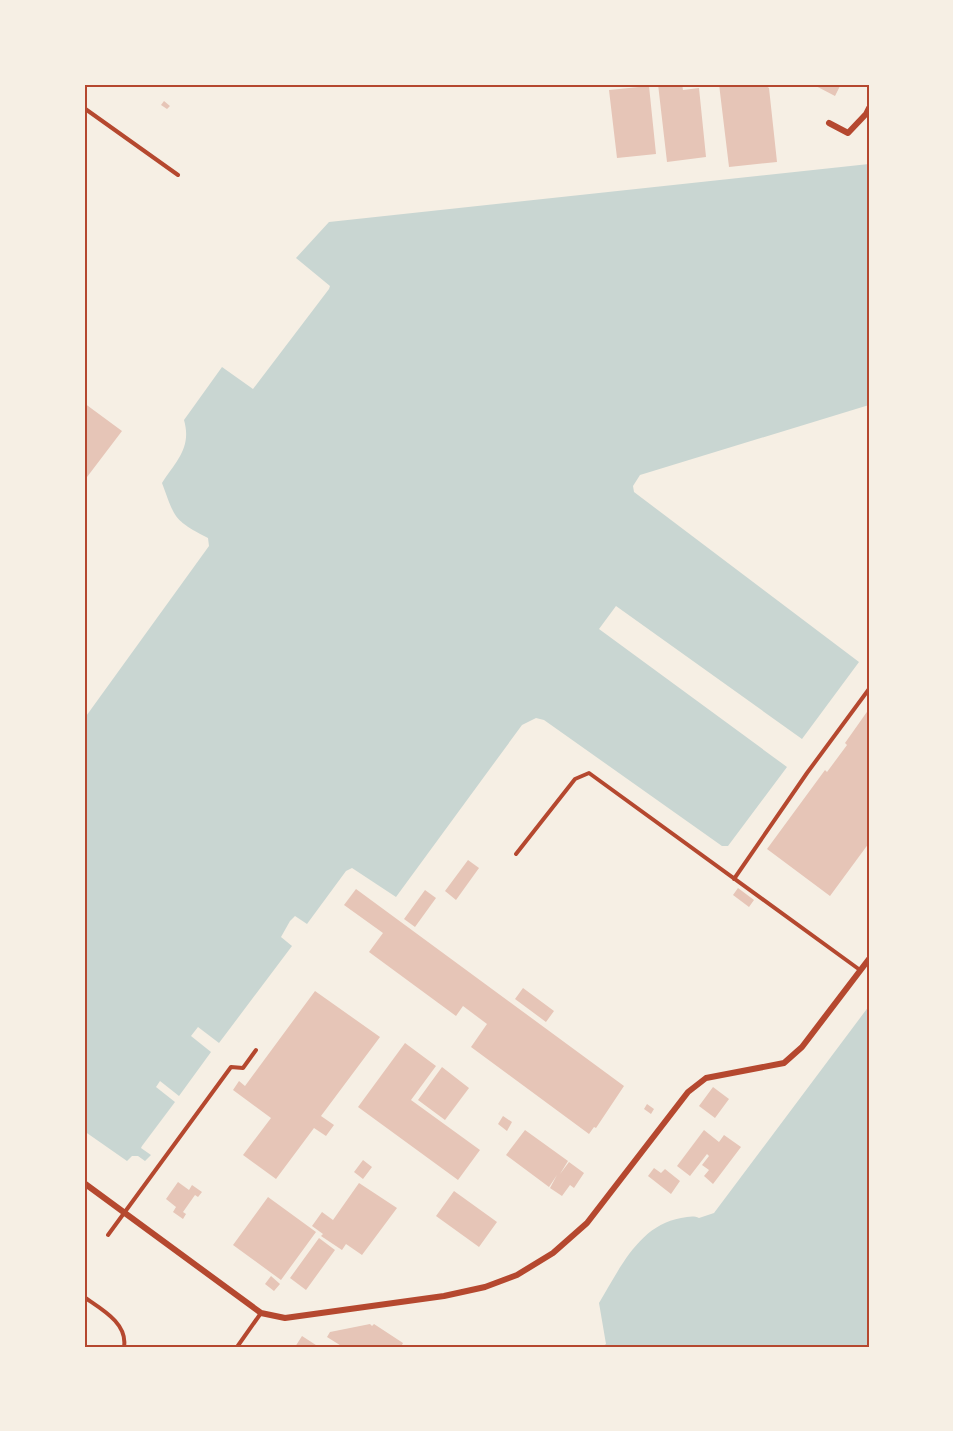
<svg xmlns="http://www.w3.org/2000/svg" width="953" height="1431" viewBox="0 0 953 1431" font-family="'IBM Plex Sans',sans-serif">
	<style>
		.water { fill: #c9d6d2 }
		.building { fill: #e6c5b7 }
		.lines { fill: none; stroke-linecap: round; stroke-linejoin: round }
		.service { stroke: #b5482f; stroke-width: 4 }
		.minor { stroke: #b5482f; stroke-width: 6 }
		.neatline { fill: none; stroke: #b5482f; stroke-width: 2 }
	</style>
	<rect width="100%" height="100%" fill="#f6efe4"/>
	<!-- water -->
	<path class="water" d="M 869,164 L 869,405 L 640,475 L 633,486 L 634,492 L 859,662 L 802,739 L 616,606 L 599,629 L 787,767 L 728,846 L 722,846 L 544,720 L 536,718 L 522,725 L 396,897 L 352,868 L 346,871 L 307,924 L 295,916 L 290,921 L 281,937 L 292,946 L 219,1043 L 198,1027 L 191,1036 L 211,1052 L 179,1096 L 160,1081 L 156,1087 L 175,1102 L 142,1146 L 141,1148 L 151,1155 L 145,1161 L 138,1156 L 132,1156 L 127,1161 L 84,1131 L 84,719 L 209,546 L 208,538 C 173,520 175,518 162,483 C 176,461 192,448 184,420 L 222,367 L 253,389 L 329,289 L 330,286 L 296,258 L 329,222 Z
		M 869,1006 L 869,1347 L 602,1347 L 606,1344 L 599,1303 C 619,1270 639,1225 681,1218 C 688,1217 693,1215 699,1218 L 714,1213 Z"/>
	<!-- building -->
	<path class="building" d="M 658,84 L 682,84 L 683,90 L 699,88 L 706,157 L 667,162 Z
		M 719,84 L 763,84 L 769,88 L 777,162 L 729,167 Z
		M 812,84 L 841,84 L 835,96 Z
		M 649,86 L 656,154 L 617,158 L 609,90 Z
		M 164,101 L 170,106 L 167,109 L 161,105 Z
		M 84,403 L 122,431 L 84,481 Z
		M 869,709 L 869,843 L 830,896 L 767,849 L 825,770 L 827,772 L 847,745 L 845,743 Z
		M 468,860 L 479,868 L 456,900 L 445,891 Z
		M 738,888 L 754,900 L 749,907 L 733,895 Z
		M 356,889 L 624,1086 L 596,1128 L 594,1127 L 589,1134 L 471,1047 L 487,1024 L 463,1006 L 456,1016 L 369,952 L 383,933 L 344,905 Z
		M 425,890 L 436,898 L 415,927 L 404,919 Z
		M 523,988 L 554,1011 L 546,1022 L 515,999 Z
		M 315,991 L 380,1037 L 321,1116 L 334,1125 L 326,1136 L 314,1128 L 276,1179 L 243,1155 L 271,1118 L 233,1090 L 239,1081 L 245,1086 Z
		M 405,1043 L 436,1066 L 411,1100 L 480,1150 L 458,1180 L 358,1107 Z
		M 442,1067 L 469,1088 L 445,1120 L 418,1100 Z
		M 713,1087 L 729,1099 L 715,1118 L 699,1106 Z
		M 647,1104 L 654,1109 L 651,1114 L 644,1109 Z
		M 503,1116 L 512,1122 L 507,1131 L 498,1124 Z
		M 525,1130 L 568,1161 L 560,1174 L 569,1162 L 584,1173 L 574,1188 L 570,1185 L 562,1196 L 550,1188 L 557,1175 L 549,1187 L 506,1155 Z
		M 704,1130 L 719,1142 L 724,1135 L 741,1147 L 713,1184 L 704,1176 L 709,1170 L 702,1165 L 709,1156 L 707,1154 L 690,1176 L 677,1166 Z
		M 363,1160 L 372,1167 L 363,1179 L 354,1172 Z
		M 654,1168 L 661,1173 L 665,1169 L 680,1181 L 671,1194 L 648,1176 Z
		M 178,1182 L 189,1190 L 192,1185 L 202,1192 L 198,1197 L 195,1195 L 183,1212 L 186,1214 L 183,1219 L 173,1212 L 176,1207 L 166,1199 Z
		M 359,1183 L 397,1208 L 362,1255 L 346,1244 L 342,1250 L 321,1236 L 323,1234 L 312,1226 L 322,1212 L 333,1220 Z
		M 454,1191 L 497,1222 L 479,1247 L 436,1216 Z
		M 268,1197 L 316,1232 L 281,1280 L 233,1245 Z
		M 319,1238 L 335,1250 L 306,1290 L 290,1278 Z
		M 271,1276 L 280,1284 L 274,1291 L 265,1284 Z
		M 370,1324 L 372,1326 L 374,1324 L 403,1343 L 401,1347 L 343,1347 L 327,1337 L 330,1332 Z
		M 302,1336 L 319,1347 L 295,1347 Z"/>
	<g class="lines">
		<!-- service -->
		<path class="service" d="M 84,108 L 178,175
			M 516,854 L 575,779 L 589,773 L 860,970
			M 734,879 L 807,773 L 869,689
			M 108,1235 L 231,1067 L 243,1068 L 256,1050
			M 84,1297 C 101,1309 128,1323 124,1347
			M 237,1347 L 261,1313"/>
		<!-- minor -->
		<path class="minor" d="M 829,123 L 848,133 L 866,114 L 869,108
			M 84,1183 L 261,1313 L 285,1318 L 444,1296 L 485,1287 L 517,1275 L 553,1253 L 587,1223 L 688,1092 L 706,1078 L 784,1063 L 802,1047 L 869,959"/>
	</g>
	<!-- border -->
	<rect width="953" height="1431" fill="none" stroke="#f6efe4" stroke-width="171"/>
	<rect x="86" y="86" width="782" height="1260" class="neatline"/>
</svg>
